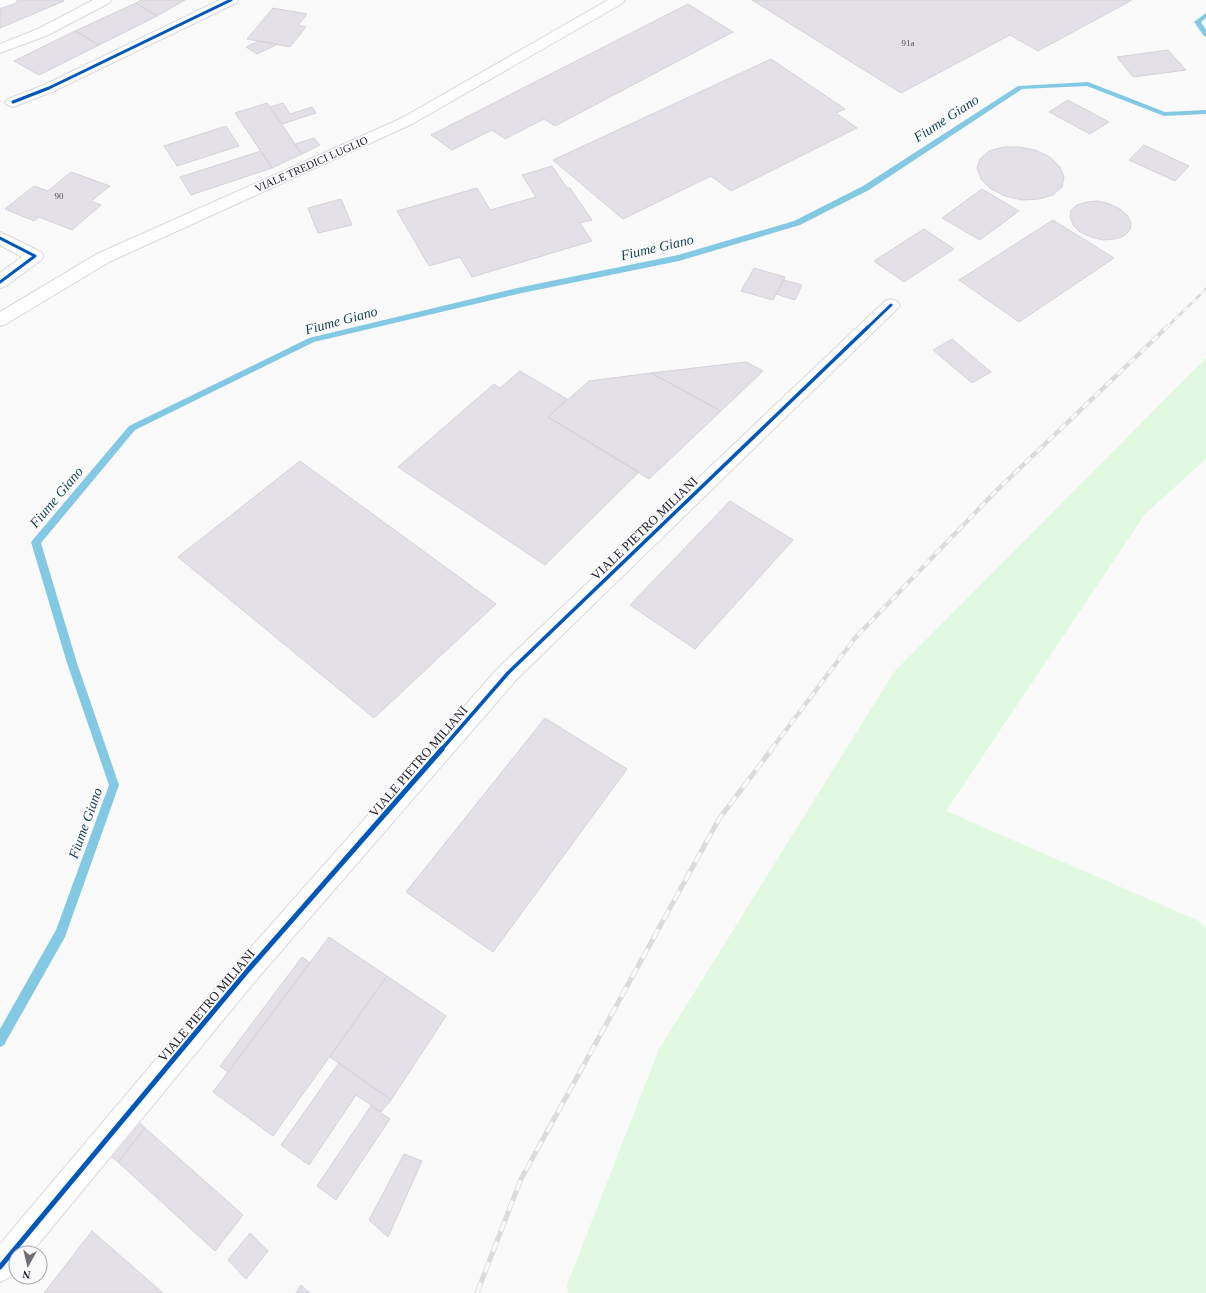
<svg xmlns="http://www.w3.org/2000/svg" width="1206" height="1293" viewBox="0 0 1206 1293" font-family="Georgia,serif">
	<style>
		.green { fill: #e0f9e0 }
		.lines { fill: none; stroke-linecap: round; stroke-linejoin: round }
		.stream { fill: #84c9e4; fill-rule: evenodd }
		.building { fill: #e3e0e7; stroke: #d5d2d8 }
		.minor-casing { stroke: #dbd8de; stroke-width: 2 }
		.secondary-casing { stroke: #dbd8de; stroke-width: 2 }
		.minor { fill: #fefefe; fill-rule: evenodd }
		.secondary { fill: #fefefe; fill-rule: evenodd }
		.rail-far2-casing { stroke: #dbdbdb; stroke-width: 3 }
		.rail-far1-casing { stroke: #dbdbdb; stroke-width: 4.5 }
		.rail-casing { stroke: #dbdbdb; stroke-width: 5 }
		.rail-far2 { stroke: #fafafa; stroke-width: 2; stroke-dasharray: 6; stroke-linecap: butt }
		.rail-far1 { stroke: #fafafa; stroke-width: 3; stroke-dasharray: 8; stroke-linecap: butt }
		.rail { stroke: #fafafa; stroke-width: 3.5; stroke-dasharray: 11; stroke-linecap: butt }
		.cycleway-far2-casing { stroke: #fafafa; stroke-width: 5 }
		.cycleway-far1-casing { stroke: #fafafa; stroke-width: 6 }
		.cycleway-casing { stroke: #fafafa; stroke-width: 8 }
		.cycleway-far2 { stroke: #0057b8; stroke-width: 3 }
		.cycleway-far1 { stroke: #0057b8; stroke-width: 3.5 }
		.cycleway { stroke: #0057b8; stroke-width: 5 }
		.labels { text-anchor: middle; stroke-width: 3; stroke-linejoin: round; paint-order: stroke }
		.far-number-label { font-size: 9px; fill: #54515c }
		.far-street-label { font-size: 11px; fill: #25212d; stroke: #fafafa }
		.street-label { font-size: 13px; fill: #25212d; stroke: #fafafa }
		.water-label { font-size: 14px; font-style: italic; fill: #194455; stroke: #fafafa }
	</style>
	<rect width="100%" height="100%" fill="#fafafa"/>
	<!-- green -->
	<path class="green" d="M 1206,358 L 1206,459 L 1145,514 L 946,811 L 1199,921 L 1206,929 L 1206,1293 L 568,1293 L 567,1285 L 659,1049 L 894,672 Z"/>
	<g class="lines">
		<!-- stream -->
		<path class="stream" d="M 1206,13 L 1206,18 L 1201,22 L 1206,30 L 1206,37 L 1204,36 L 1194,22 Z
			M 1088,82 L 1165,112 L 1206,110 L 1206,114 L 1164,116 L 1087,86 L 1022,89 L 869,190 L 800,225 L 679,261 L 522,293 L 314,342 L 135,430 L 41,543 L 77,663 L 119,785 L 65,937 L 4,1045 L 0,1047 L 0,1029 L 56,930 L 109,785 L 67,663 L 31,542 L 129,426 L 309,338 L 522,287 L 678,255 L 794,221 L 863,186 L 1018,86 Z"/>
	</g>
	<!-- building -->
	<path class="building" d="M 17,0 L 62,0 L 64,1 L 0,28 L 0,6 Z
		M 141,0 L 185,0 L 157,16 L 136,3 Z
		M 752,0 L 1132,0 L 1038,51 L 1010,35 L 901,93 Z
		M 136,3 L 157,16 L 99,45 L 75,31 Z
		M 688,4 L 733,32 L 555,126 L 544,119 L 505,139 L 492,130 L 452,150 L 431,135 Z
		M 273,8 L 307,14 L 298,25 L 306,27 L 290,47 L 247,39 Z
		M 75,31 L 99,45 L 39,75 L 14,61 Z
		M 259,41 L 278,44 L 257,54 L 246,47 Z
		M 1168,50 L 1186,70 L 1133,77 L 1117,57 Z
		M 771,59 L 845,109 L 836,113 L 857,128 L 731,191 L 711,176 L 623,219 L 553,160 Z
		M 1068,100 L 1109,122 L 1090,134 L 1049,112 Z
		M 267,103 L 302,154 L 272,168 L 235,113 Z
		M 283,103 L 290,114 L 312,107 L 316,113 L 282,124 L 270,107 Z
		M 226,126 L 239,146 L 177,166 L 164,146 Z
		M 314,138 L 320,145 L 302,154 L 295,144 Z
		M 1144,145 L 1189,166 L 1175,181 L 1129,160 Z
		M 1003,147 L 1019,147 L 1035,150 L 1050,157 L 1060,167 L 1064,177 L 1062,187 L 1053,195 L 1039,199 L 1022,200 L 1005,196 L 991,189 L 981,179 L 977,168 L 980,159 L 989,151 Z
		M 261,151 L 272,168 L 191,195 L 180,177 Z
		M 552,166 L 567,188 L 570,188 L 592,220 L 580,223 L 592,241 L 472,277 L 460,257 L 429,266 L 397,211 L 477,188 L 490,210 L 536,197 L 522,175 Z
		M 71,172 L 110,186 L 91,201 L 101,205 L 72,230 L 39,217 L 34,221 L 5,209 L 34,186 L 48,191 Z
		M 982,189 L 1019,211 L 980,240 L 942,218 Z
		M 341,199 L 352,225 L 318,233 L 308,208 Z
		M 1098,201 L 1110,204 L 1120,209 L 1128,216 L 1131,223 L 1130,230 L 1124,236 L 1115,239 L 1103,240 L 1091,237 L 1080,232 L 1073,225 L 1070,217 L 1071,210 L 1077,205 L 1087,202 Z
		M 1053,220 L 1114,258 L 1019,322 L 959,280 Z
		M 924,229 L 954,249 L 904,282 L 874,261 Z
		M 754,268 L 785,277 L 773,300 L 741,291 Z
		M 784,280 L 802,285 L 795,300 L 776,294 Z
		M 952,339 L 991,372 L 972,383 L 933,350 Z
		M 746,362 L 763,371 L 721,411 L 651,373 Z
		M 520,371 L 567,399 L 548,417 L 639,472 L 545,565 L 398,467 L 494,384 L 500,388 Z
		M 651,373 L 721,411 L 649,479 L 548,417 L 589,381 Z
		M 300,461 L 496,604 L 374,718 L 178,557 Z
		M 730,501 L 793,540 L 695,649 L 630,605 Z
		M 545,718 L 627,769 L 493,952 L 406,892 Z
		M 329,937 L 387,976 L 273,1136 L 213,1092 Z
		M 302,957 L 310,963 L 228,1072 L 220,1066 Z
		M 387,976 L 446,1016 L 391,1100 L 330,1057 Z
		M 339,1063 L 391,1100 L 381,1112 L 356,1095 L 309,1165 L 281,1145 Z
		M 371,1106 L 390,1119 L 336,1200 L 317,1186 Z
		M 134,1118 L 145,1128 L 118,1162 L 106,1152 Z
		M 145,1128 L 243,1215 L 215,1251 L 118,1162 Z
		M 404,1154 L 422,1161 L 388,1237 L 369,1220 Z
		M 92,1231 L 163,1293 L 44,1293 Z
		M 250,1233 L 268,1251 L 246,1279 L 228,1260 Z
		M 301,1285 L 310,1293 L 296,1293 Z"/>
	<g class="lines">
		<defs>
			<path id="minor" d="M 0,0 L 17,0 L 15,3 L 0,8 Z
				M 93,0 L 111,0 L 109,3 L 48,35 L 0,53 L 0,44 L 38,29 Z
				M 220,0 L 238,0 L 236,3 L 54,91 L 13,107 L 8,105 L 5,102 L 8,99 L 44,85 Z
				M 0,232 L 41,252 L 44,256 L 41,260 L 6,286 L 0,288 L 0,273 L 22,257 L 0,245 Z
				M 891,299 L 897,301 L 900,305 L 897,309 L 516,680 L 257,979 L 31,1253 L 16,1253 C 16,1271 17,1275 0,1282 L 0,1244 L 239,961 L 500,666 L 885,301 Z"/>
			<path id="secondary" d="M 608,0 L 625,0 L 623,3 L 412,124 L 109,262 L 6,324 L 0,326 L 0,312 L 97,254 L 402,118 Z"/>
		</defs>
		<!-- minor casing -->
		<use href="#minor" class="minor-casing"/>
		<!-- secondary casing -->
		<use href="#secondary" class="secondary-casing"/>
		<!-- minor -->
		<use href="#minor" class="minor"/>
		<!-- secondary -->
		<use href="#secondary" class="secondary"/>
		<defs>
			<path id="rail-far2" d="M 1166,328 L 1206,289"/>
			<path id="rail-far1" d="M 771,750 L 855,638 L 997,490 L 1167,327"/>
			<path id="rail" d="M 477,1293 L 521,1179 L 719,819 L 772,749"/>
		</defs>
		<!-- rail-far2 casing -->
		<use href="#rail-far2" class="rail-far2-casing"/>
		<!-- rail-far1 casing -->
		<use href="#rail-far1" class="rail-far1-casing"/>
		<!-- rail casing -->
		<use href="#rail" class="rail-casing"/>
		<!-- rail-far2 -->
		<use href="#rail-far2" class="rail-far2"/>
		<!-- rail-far1 -->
		<use href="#rail-far1" class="rail-far1"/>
		<!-- rail -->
		<use href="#rail" class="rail"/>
		<defs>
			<path id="cycleway-far2" d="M 13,102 L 49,88 L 231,0
				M 0,238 L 35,256 L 0,282
				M 867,328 L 891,305"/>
			<path id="cycleway-far1" d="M 441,750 L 508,673 L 868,327"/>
			<path id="cycleway" d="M 0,1267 L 248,970 L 442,749"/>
		</defs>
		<!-- cycleway-far2 casing -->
		<use href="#cycleway-far2" class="cycleway-far2-casing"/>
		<!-- cycleway-far1 casing -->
		<use href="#cycleway-far1" class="cycleway-far1-casing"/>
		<!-- cycleway casing -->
		<use href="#cycleway" class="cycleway-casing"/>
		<!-- cycleway-far2 -->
		<use href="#cycleway-far2" class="cycleway-far2"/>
		<!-- cycleway-far1 -->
		<use href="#cycleway-far1" class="cycleway-far1"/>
		<!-- cycleway -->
		<use href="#cycleway" class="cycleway"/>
	</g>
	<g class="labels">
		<!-- far-number labels -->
		<g class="far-number-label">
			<text x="908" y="46">91a</text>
			<text x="59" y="199">90</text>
		</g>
		<!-- far-street labels -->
		<g class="far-street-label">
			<text transform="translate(311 164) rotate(-24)" y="4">VIALE TREDICI LUGLIO</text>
		</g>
		<!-- street labels -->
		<g class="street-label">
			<text transform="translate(644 528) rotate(-44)" y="5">VIALE PIETRO MILIANI</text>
			<text transform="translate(418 761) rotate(-49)" y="5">VIALE PIETRO MILIANI</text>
			<text transform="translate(206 1005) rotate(-50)" y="5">VIALE PIETRO MILIANI</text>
		</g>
		<!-- water labels -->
		<g class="water-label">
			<text transform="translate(946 118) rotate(-33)" y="5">Fiume Giano</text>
			<text transform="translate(657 247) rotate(-13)" y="5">Fiume Giano</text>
			<text transform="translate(341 320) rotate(-15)" y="5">Fiume Giano</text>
			<text transform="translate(56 497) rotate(-50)" y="5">Fiume Giano</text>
			<text transform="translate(85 823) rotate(-70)" y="5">Fiume Giano</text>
		</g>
	</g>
	<!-- north arrow -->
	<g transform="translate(28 1265) rotate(188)"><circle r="19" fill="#fafafa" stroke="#a5a3a8"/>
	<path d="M0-3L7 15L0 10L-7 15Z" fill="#706d75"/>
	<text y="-6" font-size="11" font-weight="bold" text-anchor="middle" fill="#25212d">N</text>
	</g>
</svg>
